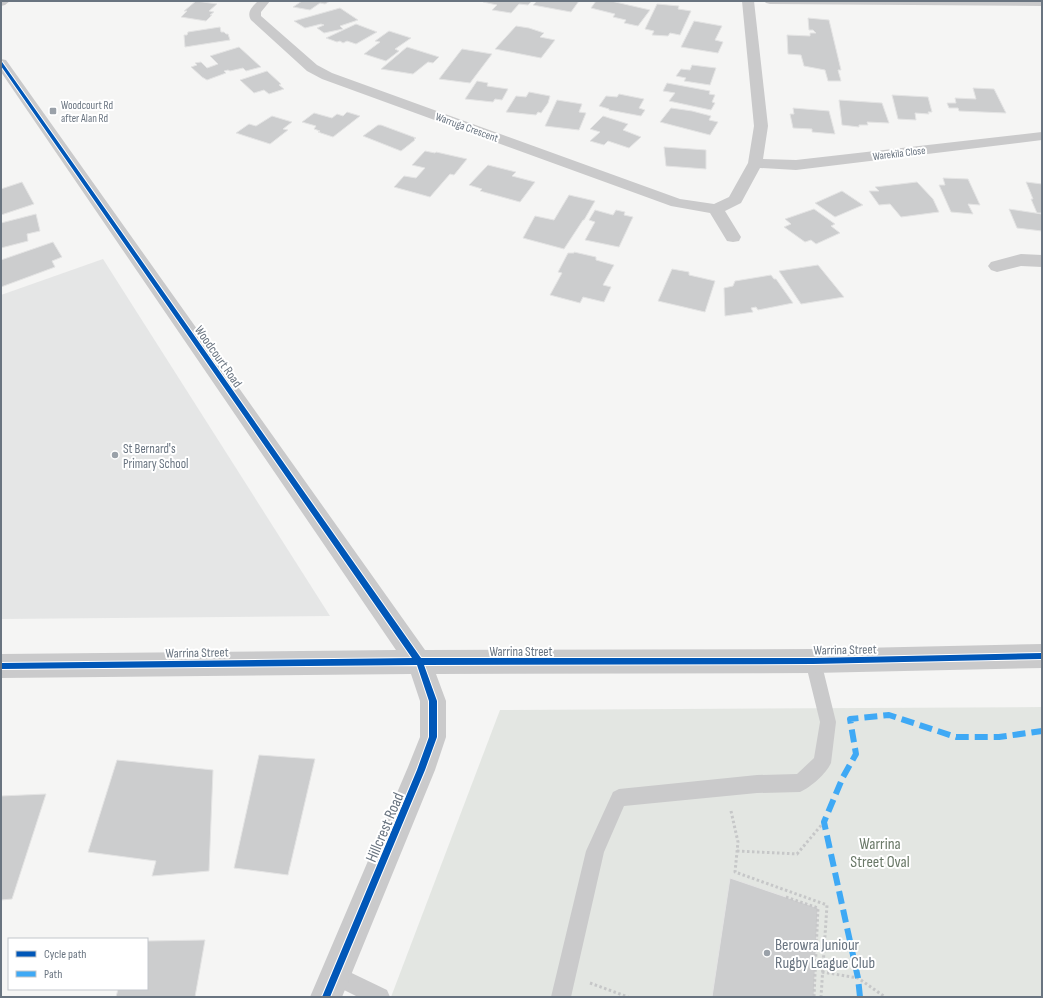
<svg xmlns="http://www.w3.org/2000/svg" width="1043" height="998" viewBox="0 0 1043 998" font-family="'Sofia Sans Condensed',sans-serif">
	<style>
		.built { fill: #e5e6e6 }
		.green { fill: #e3e6e2 }
		.building { fill: #cccdce; stroke: #e4e4e4 }
		.lines { fill: none; stroke-linecap: round; stroke-linejoin: round }
		.path { stroke: #c6c7c8; stroke-width: 3; stroke-dasharray: 2.5 2.5; stroke-linecap: butt }
		.service { fill: #cacacb; fill-rule: evenodd }
		.minor { fill: #cacacb; fill-rule: evenodd }
		.quiet { stroke: #3fa9f5; stroke-width: 6; stroke-dasharray: 13 6; stroke-linecap: butt }
		.cycleway-casing { stroke: #fff; stroke-width: 2 }
		.cycleway { fill: #0057b8; fill-rule: evenodd }
		.poi-dot { fill: #9aa1a9; stroke: #fff; stroke-width: 1.5 }
		.labels { text-anchor: middle; stroke-width: 4; stroke-linejoin: round; paint-order: stroke }
		.far-poi-label { font-size: 11px; fill: #697480; stroke: #fff; text-anchor: start }
		.far-street-label { font-size: 11px; fill: #697480; stroke: #fff }
		.street-label { font-size: 13px; fill: #697480; stroke: #fff }
		.poi-label { font-size: 13px; fill: #697480; stroke: #fff; text-anchor: start }
		.near-street-label { font-size: 16px; fill: #697480; stroke: #fff }
		.near-park-label { font-size: 16px; fill: #697867; stroke: #fff }
		.near-poi-label { font-size: 16px; fill: #697480; stroke: #fff; text-anchor: start }
	</style>
	<rect width="100%" height="100%" fill="#f5f5f4"/>
	<!-- built -->
	<path class="built" d="M 103,259 L 330,616 L 1,619 L 1,295 Z"/>
	<!-- green -->
	<path class="green" d="M 1042,707 L 1042,997 L 391,997 L 500,710 Z"/>
	<!-- building -->
	<path class="building" d="M 196,1 L 217,4 L 209,11 L 214,12 L 210,15 L 212,15 L 206,21 L 181,17 L 187,11 L 184,11 Z
		M 302,1 L 330,1 L 325,4 L 320,3 L 310,10 L 293,7 Z
		M 484,1 L 532,1 L 528,5 L 519,4 L 511,13 L 492,10 L 497,5 L 483,2 Z
		M 537,1 L 579,1 L 571,12 L 533,5 Z
		M 596,1 L 611,1 L 650,10 L 638,26 L 624,23 L 626,20 L 613,17 L 615,14 L 591,8 Z
		M 657,4 L 679,6 L 678,9 L 691,11 L 680,35 L 670,33 L 668,36 L 652,35 L 654,31 L 645,29 Z
		M 340,8 L 358,20 L 340,26 L 343,29 L 324,33 L 317,28 L 324,25 L 321,24 L 305,28 L 294,21 Z
		M 808,18 L 829,20 L 841,70 L 838,70 L 841,81 L 828,81 L 825,70 L 804,66 L 801,55 L 788,54 L 787,35 L 810,36 L 810,33 L 816,33 L 813,30 L 809,30 Z
		M 694,21 L 722,26 L 715,40 L 723,42 L 718,53 L 681,47 Z
		M 356,24 L 377,32 L 356,44 L 347,41 L 343,43 L 340,41 L 337,42 L 326,38 Z
		M 516,26 L 529,28 L 544,33 L 540,37 L 555,40 L 541,58 L 495,49 Z
		M 220,27 L 221,32 L 224,32 L 226,34 L 228,34 L 230,40 L 185,47 L 184,35 L 187,35 L 188,32 Z
		M 389,31 L 411,38 L 395,49 L 399,51 L 386,61 L 364,54 L 380,42 L 375,41 Z
		M 239,47 L 261,67 L 246,71 L 243,68 L 230,71 L 228,70 L 224,71 L 226,73 L 207,80 L 202,77 L 191,67 L 197,65 L 195,63 L 201,62 L 207,68 L 218,64 L 210,56 Z
		M 407,47 L 439,57 L 433,63 L 428,62 L 413,74 L 381,69 Z
		M 462,49 L 492,54 L 470,83 L 439,79 Z
		M 692,65 L 716,68 L 710,85 L 684,81 L 686,78 L 676,76 L 681,69 L 690,70 Z
		M 267,71 L 281,84 L 279,85 L 284,89 L 269,94 L 264,90 L 254,93 L 240,80 Z
		M 477,81 L 488,83 L 487,86 L 508,89 L 502,100 L 495,99 L 493,102 L 465,99 Z
		M 667,83 L 710,91 L 709,94 L 715,95 L 712,102 L 715,103 L 711,110 L 669,101 L 675,93 L 663,91 Z
		M 973,88 L 994,89 L 1006,113 L 959,111 L 958,108 L 949,108 L 947,103 L 956,103 L 955,98 L 976,99 Z
		M 529,92 L 550,96 L 548,103 L 541,113 L 538,112 L 536,115 L 506,112 L 516,96 L 526,97 Z
		M 619,94 L 644,99 L 639,108 L 645,110 L 641,116 L 609,110 L 609,109 L 599,106 L 606,96 L 617,97 Z
		M 892,95 L 928,97 L 932,112 L 928,112 L 929,114 L 915,113 L 916,120 L 898,119 Z
		M 557,100 L 582,104 L 579,112 L 586,113 L 579,130 L 545,126 Z
		M 839,100 L 882,103 L 889,123 L 867,122 L 868,125 L 859,125 L 859,127 L 842,125 Z
		M 671,108 L 692,111 L 711,116 L 709,120 L 718,122 L 710,135 L 660,122 Z
		M 793,108 L 829,111 L 835,134 L 812,132 L 812,129 L 793,128 L 790,114 L 794,114 Z
		M 347,112 L 360,116 L 333,137 L 318,132 L 320,131 L 314,129 L 316,126 L 302,122 L 314,113 L 332,118 L 337,114 L 343,116 Z
		M 272,116 L 292,122 L 283,129 L 288,130 L 270,144 L 236,133 L 249,124 L 256,126 Z
		M 603,116 L 628,124 L 623,130 L 641,137 L 629,148 L 608,141 L 604,145 L 590,141 L 600,132 L 590,129 Z
		M 378,125 L 381,125 L 416,138 L 414,139 L 415,140 L 401,151 L 363,136 Z
		M 664,147 L 706,150 L 706,169 L 666,166 Z
		M 425,151 L 435,153 L 436,152 L 467,159 L 454,175 L 450,174 L 430,197 L 394,187 L 404,176 L 416,178 L 425,168 L 412,165 Z
		M 488,165 L 516,172 L 512,176 L 535,182 L 520,202 L 480,191 L 482,189 L 469,185 Z
		M 943,178 L 968,179 L 980,205 L 968,204 L 973,214 L 951,212 L 939,185 L 945,185 Z
		M 22,182 L 34,204 L 1,215 L 1,189 Z
		M 917,182 L 933,199 L 939,212 L 901,217 L 890,204 L 879,205 L 869,191 L 879,191 L 875,187 Z
		M 1026,182 L 1042,184 L 1042,213 L 1037,213 L 1031,199 L 1033,199 Z
		M 842,191 L 863,205 L 835,217 L 815,203 Z
		M 569,195 L 595,201 L 584,220 L 583,220 L 564,249 L 523,238 L 535,216 L 554,220 Z
		M 814,209 L 835,224 L 831,226 L 840,233 L 816,244 L 811,240 L 805,242 L 784,227 L 791,224 L 785,219 Z
		M 1009,209 L 1042,214 L 1042,231 L 1017,228 Z
		M 595,210 L 613,215 L 616,210 L 625,212 L 624,215 L 633,217 L 619,247 L 585,240 L 595,222 L 589,220 Z
		M 36,214 L 40,231 L 27,234 L 28,241 L 1,248 L 1,223 Z
		M 53,242 L 62,257 L 52,261 L 55,267 L 1,287 L 1,260 Z
		M 574,252 L 596,257 L 596,260 L 614,265 L 603,285 L 611,287 L 604,302 L 583,297 L 580,303 L 550,295 L 562,273 L 558,272 L 568,253 L 574,253 Z
		M 818,265 L 844,297 L 801,304 L 779,271 Z
		M 672,269 L 689,272 L 689,275 L 715,281 L 705,312 L 658,301 Z
		M 771,275 L 774,279 L 776,279 L 793,303 L 758,310 L 756,307 L 751,308 L 753,312 L 725,316 L 724,288 L 733,286 L 735,281 Z
		M 259,755 L 315,759 L 288,875 L 234,868 Z
		M 117,760 L 213,770 L 209,871 L 152,876 L 156,861 L 88,852 Z
		M 46,794 L 12,899 L 1,900 L 1,796 Z
		M 730,878 L 818,908 L 814,997 L 712,997 Z
		M 205,940 L 195,997 L 116,997 L 118,989 L 147,989 L 147,941 Z"/>
	<g class="lines">
		<!-- path -->
		<path class="path" d="M 731,811 L 738,842 L 735,872 L 827,905 L 821,997
			M 737,851 L 797,854 L 824,822
			M 786,897 L 818,908 L 814,997
			M 822,972 L 858,978 L 885,997
			M 590,983 L 628,997"/>
		<!-- service -->
		<path class="service" d="M 813,653 L 819,655 L 821,661 L 836,722 L 831,763 C 826,774 811,787 800,792 L 757,793 L 624,806 L 604,852 L 571,997 L 551,997 L 586,851 L 613,792 L 619,789 L 757,775 L 797,774 L 814,758 L 820,722 L 805,661 L 807,655 Z
			M 335,965 L 387,990 L 390,997 L 358,997 L 328,982 L 325,975 L 328,968 Z"/>
		<!-- minor -->
		<path class="minor" d="M 1,1 L 10,1 L 5,5 L 1,6 Z
			M 258,1 L 270,1 L 261,12 L 261,16 L 317,65 L 332,73 L 680,199 L 714,204 L 729,197 L 748,163 L 754,126 L 742,1 L 754,1 L 768,126 L 763,159 L 796,160 L 1042,132 L 1042,140 L 796,170 L 760,168 L 741,203 L 725,211 L 741,237 L 739,241 L 733,242 L 727,241 L 710,213 L 671,206 L 322,79 L 307,71 L 251,20 C 246,12 253,6 258,1 Z
			M 764,1 L 1042,1 L 1042,6 L 770,4 L 766,3 Z
			M 1,59 L 6,60 L 425,650 L 813,649 L 1042,644 L 1042,668 L 813,673 L 436,674 L 446,701 L 446,737 L 435,770 L 342,997 L 310,997 L 408,767 L 420,737 L 420,701 L 411,674 L 1,678 L 1,654 L 396,650 L 1,72 Z
			M 1021,254 L 1042,255 L 1042,267 L 1021,266 L 997,272 L 991,270 L 988,266 L 991,262 Z"/>
		<!-- quiet -->
		<path class="quiet" d="M 860,997 L 858,978 L 824,822 L 843,777 L 856,754 L 850,719 L 889,715 L 956,737 L 999,737 L 1042,731"/>
		<defs>
			<path id="cycleway" d="M 1,62 L 2,62 L 421,658 L 813,658 L 1042,653 L 1042,659 L 813,664 L 424,665 L 437,701 L 437,737 L 425,770 L 330,997 L 322,997 L 417,770 L 429,737 L 429,701 L 417,665 L 1,669 L 1,663 L 412,658 L 1,66 Z"/>
		</defs>
		<!-- cycleway casing -->
		<use href="#cycleway" class="cycleway-casing"/>
		<!-- cycleway -->
		<use href="#cycleway" class="cycleway"/>
	</g>
	<!-- markers -->
	<g class="poi-dot">
		<rect x="49" y="107" width="8" height="8" rx="2"/>
		<circle cx="115" cy="455" r="4"/>
		<circle cx="767" cy="953" r="4"/>
	</g>
	<g class="labels">
		<!-- far-poi labels -->
		<g class="far-poi-label">
			<text x="61" y="109">Woodcourt Rd<tspan x="61" dy="13">after Alan Rd</tspan></text>
		</g>
		<!-- far-street labels -->
		<g class="far-street-label">
			<text transform="translate(467 127) rotate(20)" y="4">Warruga Crescent</text>
			<text transform="translate(899 153) rotate(-7)" y="4">Warekila Close</text>
		</g>
		<!-- street labels -->
		<g class="street-label">
			<text transform="translate(219 356) rotate(55)" y="5">Woodcourt Road</text>
			<text transform="translate(845 649) rotate(-1)" y="5">Warrina Street</text>
			<text x="521" y="656">Warrina Street</text>
			<text transform="translate(197 652) rotate(-1)" y="5">Warrina Street</text>
		</g>
		<!-- poi labels -->
		<g class="poi-label">
			<text x="123" y="453">St Bernard's<tspan x="123" dy="15">Primary School</tspan></text>
		</g>
		<!-- near-street labels -->
		<g class="near-street-label">
			<text transform="translate(384 827) rotate(-67)" y="6">Hillcrest Road</text>
		</g>
		<!-- near-park labels -->
		<g class="near-park-label">
			<text x="880" y="849">Warrina<tspan x="880" dy="18">Street Oval</tspan></text>
		</g>
		<!-- near-poi labels -->
		<g class="near-poi-label">
			<text x="775" y="950">Berowra Juniour<tspan x="775" dy="18">Rugby League Club</tspan></text>
		</g>
	</g>
	<!-- border -->
	<rect width="1043" height="998" fill="none" stroke="#697480" stroke-width="4"/>
	<!-- legend -->
	<rect x="8" y="938" width="140" height="52" fill="#ffffff" stroke="#c3c7cc"/>
	<rect x="16" y="951" width="20" height="6" fill="#0057b8" stroke="#c3c7cc"/>
	<text x="44" y="958" font-size="12" fill="#697480">Cycle path</text>
	<rect x="16" y="971" width="20" height="6" fill="#3fa9f5" stroke="#c3c7cc"/>
	<text x="44" y="978" font-size="12" fill="#697480">Path</text>
</svg>
